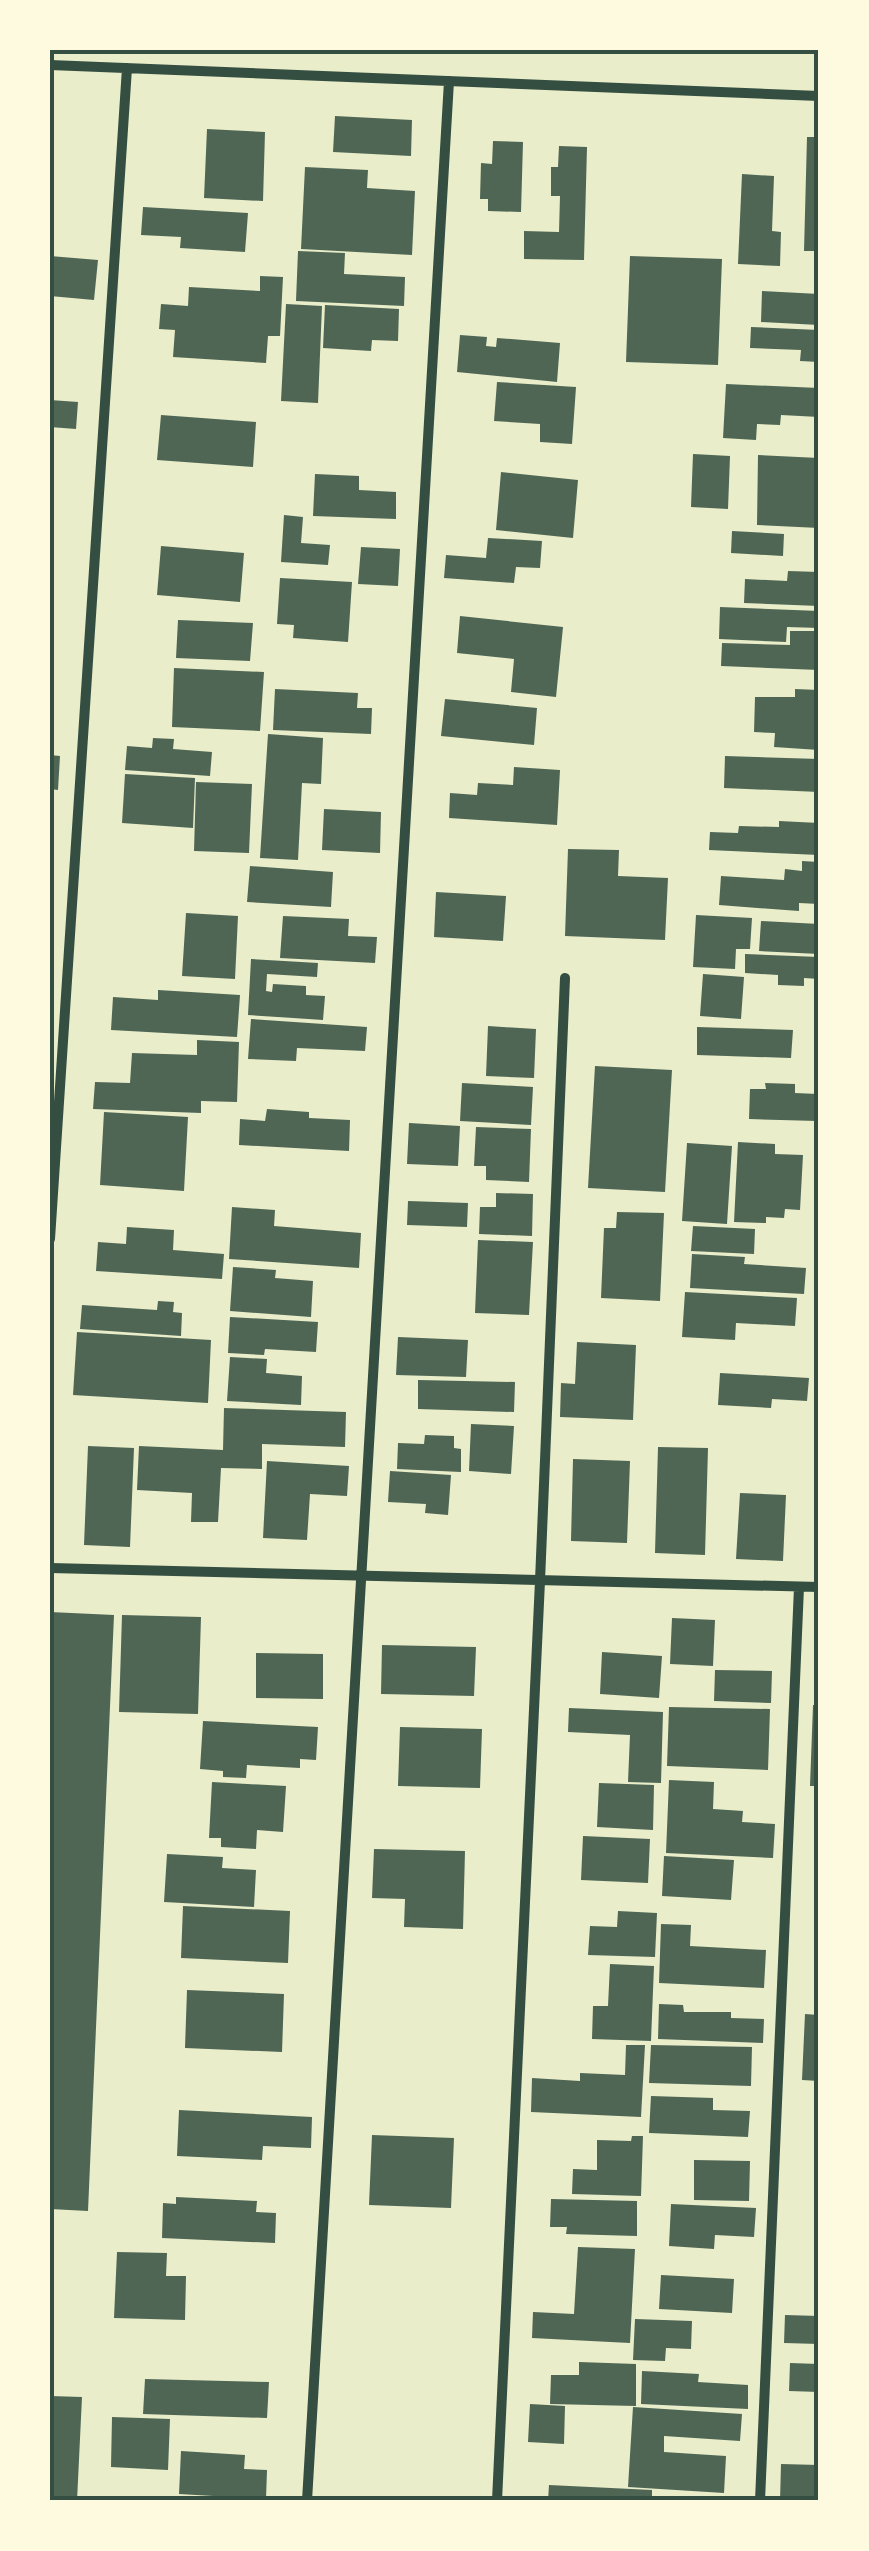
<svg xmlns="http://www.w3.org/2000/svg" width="869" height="2551" viewBox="0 0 869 2551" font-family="Karla,sans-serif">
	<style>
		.building { fill: #4f6655 }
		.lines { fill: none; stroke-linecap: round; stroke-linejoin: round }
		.minor { stroke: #344e41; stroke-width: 10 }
		.neatline { fill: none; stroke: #344e41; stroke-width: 4 }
	</style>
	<rect width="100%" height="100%" fill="#e9edc9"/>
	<!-- building -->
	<path class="building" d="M 335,116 L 412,120 L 411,156 L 333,152 Z
		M 207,129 L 265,132 L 263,201 L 204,198 Z
		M 807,137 L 819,137 L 819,251 L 804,251 Z
		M 493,141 L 523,142 L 521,212 L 488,211 L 488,199 L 480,199 L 481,163 L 492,164 Z
		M 559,146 L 587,147 L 584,260 L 524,259 L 524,231 L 559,232 L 560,196 L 551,196 L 551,167 L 558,167 Z
		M 305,167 L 368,170 L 367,188 L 415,191 L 412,255 L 301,249 Z
		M 742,174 L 774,176 L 772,231 L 781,232 L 780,266 L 738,264 Z
		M 143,207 L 248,213 L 245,252 L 180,248 L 181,237 L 141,235 Z
		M 298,251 L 345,253 L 344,274 L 405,277 L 404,306 L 296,301 Z
		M 50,256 L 98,260 L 94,300 L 50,296 Z
		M 630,256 L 722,259 L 718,365 L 626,362 Z
		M 260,276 L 283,277 L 280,336 L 268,336 L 266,363 L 173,357 L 175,330 L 159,329 L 161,304 L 188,306 L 189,287 L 260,291 Z
		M 762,291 L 819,294 L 819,325 L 761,322 Z
		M 286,304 L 322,306 L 318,403 L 281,401 Z
		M 325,305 L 399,309 L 398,341 L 372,340 L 371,351 L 323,348 Z
		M 751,327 L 819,330 L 819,362 L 800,361 L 801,350 L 750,348 Z
		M 460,335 L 487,337 L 486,346 L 496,347 L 497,338 L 560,343 L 557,382 L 457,372 Z
		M 497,382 L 576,387 L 572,444 L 540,442 L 540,424 L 494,421 Z
		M 726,384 L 819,388 L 819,417 L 781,415 L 780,425 L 757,424 L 756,440 L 723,438 Z
		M 50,400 L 78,402 L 76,429 L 50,427 Z
		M 161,415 L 256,422 L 253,467 L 157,460 Z
		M 693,454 L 730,456 L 728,509 L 691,507 Z
		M 758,455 L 819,458 L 819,528 L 757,525 Z
		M 501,472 L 578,480 L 573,538 L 496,530 Z
		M 315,474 L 359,476 L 359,490 L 396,492 L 396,519 L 313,516 Z
		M 284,515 L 303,517 L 301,543 L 330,545 L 328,565 L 281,562 Z
		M 732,531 L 784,534 L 783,556 L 731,553 Z
		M 488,538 L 542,541 L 540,568 L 516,567 L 514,583 L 444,578 L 446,555 L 486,558 Z
		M 161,546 L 244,553 L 240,602 L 157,595 Z
		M 361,547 L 400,549 L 398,586 L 358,584 Z
		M 788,571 L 819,572 L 819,606 L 744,603 L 745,579 L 787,581 Z
		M 280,578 L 352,582 L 348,642 L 293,638 L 294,625 L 277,624 Z
		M 720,607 L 819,611 L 819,628 L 787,627 L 786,642 L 719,639 Z
		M 460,616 L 563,627 L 556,697 L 511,692 L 514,659 L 457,653 Z
		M 178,620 L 253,623 L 250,661 L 176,658 Z
		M 790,631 L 819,631 L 819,670 L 721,666 L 722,643 L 790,645 Z
		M 174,668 L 264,672 L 260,731 L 172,727 Z
		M 275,689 L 358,693 L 357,708 L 372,708 L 371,734 L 273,730 Z
		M 795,689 L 819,690 L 819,750 L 774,747 L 775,733 L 754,732 L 755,697 L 795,697 Z
		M 445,699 L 537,708 L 534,745 L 441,736 Z
		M 268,734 L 323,738 L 321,784 L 302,783 L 298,860 L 260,858 Z
		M 153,738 L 174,739 L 173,749 L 212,752 L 210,776 L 125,770 L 127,746 L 152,748 Z
		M 50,755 L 60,756 L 58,790 L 50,789 Z
		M 725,756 L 819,759 L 819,792 L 724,788 Z
		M 514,767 L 560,770 L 557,825 L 449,818 L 450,793 L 477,795 L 478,783 L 513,785 Z
		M 125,774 L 195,778 L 193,828 L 122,823 Z
		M 196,782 L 252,784 L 249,853 L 194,851 Z
		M 324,809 L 381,812 L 380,853 L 322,850 Z
		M 779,821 L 819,823 L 819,855 L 709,850 L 710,832 L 738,833 L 739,826 L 779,827 Z
		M 568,849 L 619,850 L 618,876 L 668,878 L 665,940 L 565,936 Z
		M 802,861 L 819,862 L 819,904 L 799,903 L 799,911 L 719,905 L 721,876 L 784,880 L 785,869 L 802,871 Z
		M 250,866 L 333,872 L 331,907 L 247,902 Z
		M 436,892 L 506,896 L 503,941 L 434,937 Z
		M 186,913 L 238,916 L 235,979 L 182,976 Z
		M 696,915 L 752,918 L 750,949 L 736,949 L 735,969 L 693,967 Z
		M 283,916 L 349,919 L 348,936 L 377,937 L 375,963 L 280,958 Z
		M 761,921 L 819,924 L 819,954 L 759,951 Z
		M 745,954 L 819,957 L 819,979 L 804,978 L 804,986 L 778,985 L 778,975 L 745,973 Z
		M 251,959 L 318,963 L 317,977 L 267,974 L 266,991 L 272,992 L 273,984 L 306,986 L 306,995 L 325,996 L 323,1020 L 248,1015 Z
		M 703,974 L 744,977 L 741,1019 L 700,1016 Z
		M 158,990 L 240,995 L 237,1037 L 111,1030 L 113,997 L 158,1000 Z
		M 251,1019 L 367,1027 L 365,1051 L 297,1048 L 296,1061 L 248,1059 Z
		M 488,1026 L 536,1029 L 534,1078 L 486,1076 Z
		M 697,1027 L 793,1030 L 791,1058 L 697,1055 Z
		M 197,1040 L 239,1042 L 237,1102 L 201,1101 L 201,1113 L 93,1109 L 95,1082 L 130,1083 L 132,1053 L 197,1055 Z
		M 595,1066 L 672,1070 L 665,1192 L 588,1188 Z
		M 462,1083 L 533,1087 L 531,1125 L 460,1121 Z
		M 765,1083 L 795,1084 L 795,1093 L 818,1094 L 817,1121 L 749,1119 L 750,1089 L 766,1089 Z
		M 267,1109 L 309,1112 L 309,1118 L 350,1120 L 349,1151 L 239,1145 L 240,1119 L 265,1121 Z
		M 104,1112 L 188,1117 L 184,1191 L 100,1185 Z
		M 409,1123 L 460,1126 L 458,1166 L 407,1164 Z
		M 476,1127 L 531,1129 L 529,1182 L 486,1180 L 486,1166 L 474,1166 Z
		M 738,1142 L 775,1144 L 775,1154 L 803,1155 L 800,1210 L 785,1209 L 784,1218 L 766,1217 L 766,1223 L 734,1222 Z
		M 687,1143 L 732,1146 L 727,1224 L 682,1221 Z
		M 496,1193 L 533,1194 L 532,1236 L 479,1234 L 480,1207 L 496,1207 Z
		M 408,1201 L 468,1203 L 467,1227 L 407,1225 Z
		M 232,1207 L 275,1210 L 274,1226 L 361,1233 L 359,1268 L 229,1259 Z
		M 617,1212 L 664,1213 L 660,1301 L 601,1298 L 604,1228 L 616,1228 Z
		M 693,1226 L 755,1229 L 754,1254 L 691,1251 Z
		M 127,1227 L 174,1230 L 173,1250 L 224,1254 L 222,1279 L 96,1271 L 98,1242 L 126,1244 Z
		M 478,1240 L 533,1242 L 529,1315 L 475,1313 Z
		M 692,1254 L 745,1257 L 744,1264 L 806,1268 L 804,1294 L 690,1288 Z
		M 233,1267 L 276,1270 L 275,1278 L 313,1281 L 311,1317 L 230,1311 Z
		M 685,1292 L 797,1298 L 795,1326 L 736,1323 L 735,1340 L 682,1337 Z
		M 158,1301 L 174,1302 L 173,1312 L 182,1313 L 181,1336 L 80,1329 L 82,1305 L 157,1310 Z
		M 230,1317 L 318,1322 L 316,1352 L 265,1349 L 264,1355 L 228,1353 Z
		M 77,1332 L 211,1340 L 208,1403 L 73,1395 Z
		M 398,1337 L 468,1340 L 466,1377 L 396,1375 Z
		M 577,1342 L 636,1345 L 633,1420 L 560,1417 L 561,1383 L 575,1384 Z
		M 230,1357 L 267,1359 L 266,1373 L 302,1376 L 301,1405 L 227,1401 Z
		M 720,1373 L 809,1378 L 807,1401 L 772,1399 L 771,1408 L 718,1405 Z
		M 418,1380 L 515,1382 L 514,1412 L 418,1409 Z
		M 224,1408 L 346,1412 L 345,1447 L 262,1444 L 262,1469 L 221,1468 L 218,1522 L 191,1522 L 192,1493 L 137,1490 L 139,1446 L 223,1450 Z
		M 471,1424 L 514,1426 L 511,1474 L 469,1471 Z
		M 425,1435 L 454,1436 L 454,1448 L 461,1449 L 461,1472 L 397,1469 L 398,1443 L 424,1444 Z
		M 88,1446 L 134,1448 L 130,1547 L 84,1545 Z
		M 658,1447 L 708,1448 L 705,1555 L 655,1553 Z
		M 573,1459 L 630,1461 L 627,1543 L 571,1541 Z
		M 267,1461 L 349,1466 L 347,1496 L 310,1494 L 307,1540 L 263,1538 Z
		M 390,1471 L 451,1475 L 448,1515 L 425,1513 L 426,1504 L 388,1502 Z
		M 740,1493 L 786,1495 L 783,1561 L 736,1559 Z
		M 50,1612 L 114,1615 L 88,2211 L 50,2209 Z
		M 122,1615 L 201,1617 L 198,1714 L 119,1712 Z
		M 672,1618 L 715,1620 L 713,1666 L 670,1664 Z
		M 382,1645 L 476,1647 L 474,1696 L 381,1694 Z
		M 602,1652 L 662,1656 L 659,1698 L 600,1694 Z
		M 256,1653 L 323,1654 L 323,1699 L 256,1698 Z
		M 715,1670 L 772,1671 L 771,1703 L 714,1701 Z
		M 813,1705 L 819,1705 L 819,1786 L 810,1786 Z
		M 669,1707 L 770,1709 L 768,1770 L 667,1766 Z
		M 569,1708 L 663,1712 L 661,1783 L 628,1782 L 630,1735 L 568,1732 Z
		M 203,1721 L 318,1727 L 316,1760 L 300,1759 L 300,1768 L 247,1765 L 246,1778 L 223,1777 L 223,1771 L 200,1769 Z
		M 400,1727 L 482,1729 L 480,1788 L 398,1786 Z
		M 669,1780 L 714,1782 L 713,1809 L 743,1811 L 742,1822 L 775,1824 L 773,1858 L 666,1853 Z
		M 212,1782 L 286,1786 L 283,1832 L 257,1830 L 256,1849 L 221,1847 L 221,1838 L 209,1838 Z
		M 599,1783 L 654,1785 L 653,1830 L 597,1827 Z
		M 583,1836 L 650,1839 L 648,1883 L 581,1880 Z
		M 374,1849 L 465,1851 L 463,1929 L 404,1927 L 405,1899 L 372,1898 Z
		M 167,1854 L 223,1857 L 222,1868 L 256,1870 L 254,1907 L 164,1902 Z
		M 664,1856 L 734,1860 L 731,1900 L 662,1896 Z
		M 183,1906 L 290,1911 L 288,1963 L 181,1958 Z
		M 618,1911 L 657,1913 L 655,1957 L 588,1955 L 590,1926 L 617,1927 Z
		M 661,1924 L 691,1925 L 690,1946 L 766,1950 L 764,1988 L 659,1983 Z
		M 610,1964 L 654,1966 L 651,2041 L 592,2039 L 593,2006 L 608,2006 Z
		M 187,1990 L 284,1994 L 282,2052 L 185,2048 Z
		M 659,2004 L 683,2005 L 684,2012 L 731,2012 L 731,2018 L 764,2019 L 763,2043 L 658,2039 Z
		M 805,2014 L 819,2015 L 819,2081 L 802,2080 Z
		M 626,2045 L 645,2045 L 641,2117 L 531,2112 L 532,2078 L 580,2081 L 580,2073 L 625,2075 Z
		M 651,2045 L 752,2047 L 751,2086 L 649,2083 Z
		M 651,2096 L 713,2098 L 713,2110 L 750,2111 L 748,2137 L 649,2133 Z
		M 179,2110 L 312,2117 L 311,2148 L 263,2146 L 262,2160 L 177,2156 Z
		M 372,2135 L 454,2138 L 451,2208 L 369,2205 Z
		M 632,2136 L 643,2136 L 641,2196 L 572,2194 L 573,2169 L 597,2170 L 597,2140 L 631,2141 Z
		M 694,2160 L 750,2161 L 749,2201 L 694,2200 Z
		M 176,2197 L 257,2201 L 256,2212 L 276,2213 L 275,2243 L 162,2238 L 163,2203 L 176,2204 Z
		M 551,2199 L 637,2201 L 637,2236 L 566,2234 L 567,2227 L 550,2227 Z
		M 671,2204 L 756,2208 L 754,2237 L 715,2235 L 714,2249 L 669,2246 Z
		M 578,2247 L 635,2249 L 630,2343 L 532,2338 L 533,2312 L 574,2314 Z
		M 117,2252 L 167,2253 L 166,2276 L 186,2276 L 185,2320 L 114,2318 Z
		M 661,2275 L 734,2279 L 732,2313 L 659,2309 Z
		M 785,2315 L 819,2316 L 819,2344 L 784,2343 Z
		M 635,2319 L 692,2321 L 691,2349 L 666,2348 L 665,2361 L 633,2360 Z
		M 579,2362 L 636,2364 L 636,2406 L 550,2404 L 551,2375 L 579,2375 Z
		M 790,2363 L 819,2364 L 819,2392 L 789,2391 Z
		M 642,2371 L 699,2374 L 698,2382 L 748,2385 L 748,2409 L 641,2404 Z
		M 145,2379 L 269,2382 L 267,2418 L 143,2414 Z
		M 50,2396 L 82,2397 L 77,2501 L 50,2501 Z
		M 530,2404 L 565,2406 L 564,2444 L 528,2442 Z
		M 633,2407 L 742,2414 L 740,2441 L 664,2436 L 664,2452 L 726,2456 L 724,2493 L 628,2487 Z
		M 112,2417 L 170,2419 L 168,2470 L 111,2467 Z
		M 181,2451 L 245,2455 L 244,2469 L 267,2470 L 266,2499 L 179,2494 Z
		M 781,2464 L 819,2465 L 818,2501 L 780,2501 Z
		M 549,2485 L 652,2490 L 652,2501 L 548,2501 Z"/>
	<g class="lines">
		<!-- minor -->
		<path class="minor" d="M 50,65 L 819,96
			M 50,1239 L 127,68
			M 50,1568 L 819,1587
			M 307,2501 L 449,81
			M 497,2501 L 540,1581 L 565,978
			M 760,2501 L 799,1587"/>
	</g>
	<!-- border -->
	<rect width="869" height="2551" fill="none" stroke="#fefae0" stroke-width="105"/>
	<rect x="52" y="52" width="764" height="2446" class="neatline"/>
</svg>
